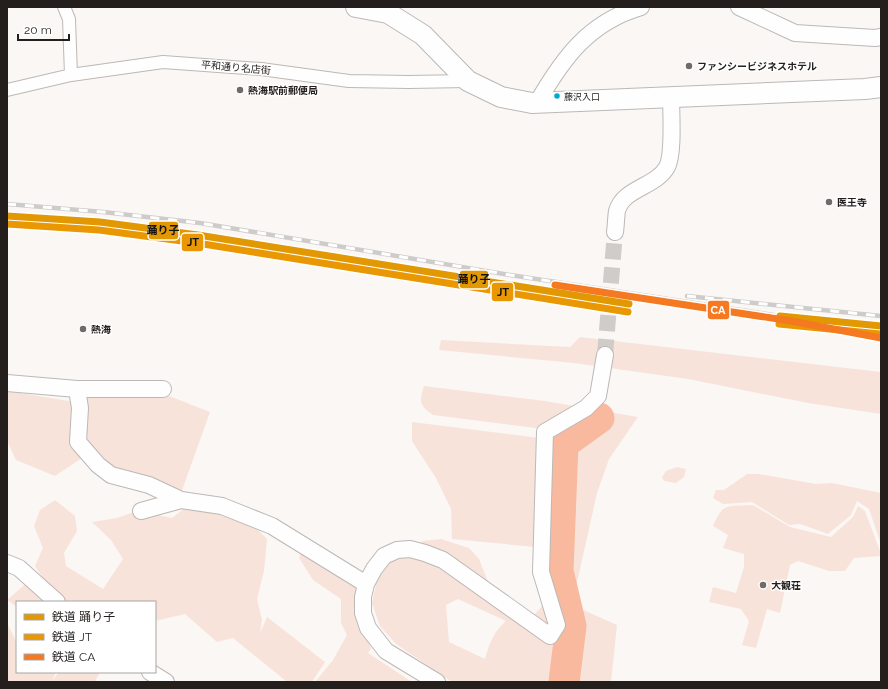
<svg xmlns="http://www.w3.org/2000/svg" width="888" height="689" viewBox="0 0 888 689" font-family="Raleway,'Noto Sans JP',sans-serif">
	<style>
		.green { fill: #f8e3da; fill-rule: evenodd }
		.lines { fill: none; stroke-linecap: round; stroke-linejoin: round }
		.river { stroke: #f8b99e; stroke-width: 31 }
		.minor-tunnel { stroke: #d0ccca; stroke-width: 16; stroke-dasharray: 16 8; stroke-linecap: butt }
		.pedestrian-casing { stroke: #bcb8b6; stroke-width: 14 }
		.minor-casing { stroke: #bcb8b6; stroke-width: 18 }
		.tertiary-casing { stroke: #bcb8b6; stroke-width: 22 }
		.pedestrian { stroke: #fefefe; stroke-width: 12 }
		.minor { stroke: #fefefe; stroke-width: 16 }
		.tertiary { stroke: #fefefe; stroke-width: 20 }
		.rail-casing { stroke: #cdccca; stroke-width: 4.5 }
		.rail { stroke: #fff; stroke-width: 3; stroke-dasharray: 9; stroke-linecap: butt }
		.rail-1-casing { stroke: #fff; stroke-width: 10 }
		.rail-2-casing { stroke: #fff; stroke-width: 10 }
		.rail-3-casing { stroke: #fff; stroke-width: 10 }
		.rail-1 { stroke: #e29803; stroke-width: 7 }
		.rail-2 { stroke: #e99803; stroke-width: 7 }
		.rail-3 { stroke: #f47921; stroke-width: 7 }
		.poi-dot { fill: #6f6b69; stroke: #fff; stroke-width: 1.5 }
		.bus-dot { fill: #00a9ce; stroke: #fff; stroke-width: 1.5 }
		.labels { text-anchor: middle; stroke-width: 3; stroke-linejoin: round; paint-order: stroke }
		.bus-label { font-size: 9px; fill: #241f1d; stroke: #fff; text-anchor: start }
		.poi-label { font-size: 10px; font-weight: bold; fill: #241f1d; stroke: #fff; text-anchor: start }
		.street-label { font-size: 10px; fill: #241f1d; stroke: #fff }
		.line-badge { stroke: #fff; stroke-width: 1.5 }
		.badge-label { font-size: 11px; text-anchor: middle; font-weight: bold; fill: #fff }
		.pale-badge-label { font-size: 11px; text-anchor: middle; font-weight: bold; fill: #111 }
	</style>
	<rect width="100%" height="100%" fill="#fbf7f5"/>
	<!-- green -->
	<path class="green" d="M 580,337 L 881,372 L 881,414 L 808,403 L 688,379 L 574,363 L 439,350 L 441,340 L 570,347 Z
		M 424,386 L 545,401 L 638,417 L 609,459 L 597,493 L 572,605 L 617,625 L 611,682 L 560,682 L 558,674 L 558,682 L 452,682 L 396,644 L 380,626 L 372,603 L 378,575 L 374,569 L 405,550 L 423,541 L 441,539 L 469,548 L 479,559 L 494,597 L 533,616 L 544,604 L 543,429 L 433,415 C 419,406 419,401 424,386 ZM 458,599 L 506,621 C 494,631 489,644 485,659 L 449,642 L 446,605 Z
		M 7,391 L 75,402 L 82,458 L 55,476 L 16,460 L 7,441 Z
		M 164,394 L 210,412 L 180,496 L 111,475 L 78,442 L 78,395 Z
		M 412,422 L 539,438 L 535,547 L 452,539 L 451,509 L 436,478 L 412,441 Z
		M 677,467 L 686,469 L 684,477 L 676,483 L 664,481 L 662,477 L 666,471 Z
		M 747,474 L 759,474 L 816,484 L 832,483 L 881,493 L 881,544 L 869,509 L 857,501 L 851,515 L 828,534 L 800,524 L 789,525 L 752,502 L 723,504 L 713,498 L 716,490 L 724,490 Z
		M 55,500 L 75,516 L 77,531 L 64,553 L 66,566 L 103,589 L 123,559 L 111,540 L 92,522 L 117,518 L 134,512 L 153,514 L 172,518 L 188,506 L 216,509 L 255,527 L 267,539 L 264,571 L 257,599 L 262,620 L 260,633 L 267,617 L 325,662 L 312,682 L 287,682 L 233,638 L 217,642 L 185,614 L 155,621 L 155,602 L 67,602 L 46,583 L 35,566 L 43,548 L 34,526 L 40,510 Z
		M 753,505 L 790,527 L 831,537 L 853,517 L 858,506 L 865,511 L 881,554 L 881,556 L 854,558 L 845,571 L 829,571 L 798,561 L 790,565 L 780,613 L 767,609 L 756,648 L 742,645 L 749,621 L 741,609 L 709,602 L 713,587 L 736,593 L 744,567 L 744,554 L 723,548 L 728,535 L 713,526 C 724,501 727,507 753,505 Z
		M 302,550 L 360,589 L 358,613 L 371,649 L 368,653 L 412,682 L 315,682 L 333,660 L 347,635 L 341,623 L 341,599 L 313,580 L 299,558 Z
		M 29,581 L 52,602 L 17,602 L 17,607 L 7,600 Z
		M 7,623 L 17,643 L 17,672 L 56,672 L 52,681 L 59,672 L 100,672 L 95,682 L 7,682 Z"/>
	<g class="lines">
		<!-- river -->
		<path class="river" d="M 564,682 L 571,626 L 558,571 L 563,444 L 599,418"/>
		<!-- minor-tunnel -->
		<path class="minor-tunnel" d="M 605,355 L 615,232"/>
		<defs>
			<path id="pedestrian" d="M 64,7 L 69,19 L 71,75
				M 7,90 L 71,75 L 163,62 L 261,69 L 349,81 L 409,82 L 468,81"/>
			<path id="minor" d="M 739,7 L 795,33 L 875,38 L 881,37
				M 537,103 C 563,58 589,22 641,7
				M 615,232 C 616,225 616,217 617,211 C 623,188 656,187 667,167 C 674,154 671,112 671,96
				M 7,383 L 77,389 L 163,389
				M 77,389 L 80,408 L 78,442 L 98,465 L 111,475 L 149,485 L 181,500 L 141,511
				M 181,500 L 222,506 L 272,526 L 366,584
				M 7,563 L 19,568 L 57,602
				M 150,672 L 166,682
				M 437,682 L 386,651 L 368,628 L 363,613 L 363,597 L 366,584 L 374,569 L 384,556 L 397,550 L 410,549 L 425,553 L 443,560 L 550,636 L 557,625 L 541,572 L 545,432 L 586,408 L 598,396 L 605,355"/>
			<path id="tertiary" d="M 356,7 L 388,13 L 423,35 L 468,81 L 501,97 L 532,103 L 865,89 L 881,87"/>
		</defs>
		<!-- pedestrian casing -->
		<use href="#pedestrian" class="pedestrian-casing"/>
		<!-- minor casing -->
		<use href="#minor" class="minor-casing"/>
		<!-- tertiary casing -->
		<use href="#tertiary" class="tertiary-casing"/>
		<!-- pedestrian -->
		<use href="#pedestrian" class="pedestrian"/>
		<!-- minor -->
		<use href="#minor" class="minor"/>
		<!-- tertiary -->
		<use href="#tertiary" class="tertiary"/>
		<defs>
			<path id="rail" d="M 7,204 L 103,212 L 200,223 L 510,275 L 780,316
				M 687,296 L 881,316"/>
		</defs>
		<!-- rail casing -->
		<use href="#rail" class="rail-casing"/>
		<!-- rail -->
		<use href="#rail" class="rail"/>
		<defs>
			<path id="rail-1" d="M 7,216 L 100,222 L 198,235 L 629,304
				M 780,316 L 881,326"/>
			<path id="rail-2" d="M 7,224 L 99,230 L 197,243 L 628,312
				M 779,324 L 880,334"/>
			<path id="rail-3" d="M 555,285 L 791,321 L 881,338"/>
		</defs>
		<!-- rail-1 casing -->
		<use href="#rail-1" class="rail-1-casing"/>
		<!-- rail-2 casing -->
		<use href="#rail-2" class="rail-2-casing"/>
		<!-- rail-3 casing -->
		<use href="#rail-3" class="rail-3-casing"/>
		<!-- rail-1 -->
		<use href="#rail-1" class="rail-1"/>
		<!-- rail-2 -->
		<use href="#rail-2" class="rail-2"/>
		<!-- rail-3 -->
		<use href="#rail-3" class="rail-3"/>
	</g>
	<!-- markers -->
	<g class="poi-dot">
		<circle cx="689" cy="66" r="4"/>
		<circle cx="240" cy="90" r="4"/>
		<circle cx="829" cy="202" r="4"/>
		<circle cx="83" cy="329" r="4"/>
		<circle cx="763" cy="585" r="4"/>
	</g>
	<circle class="bus-dot" cx="557" cy="96" r="3.5"/>
	<g class="labels">
		<!-- bus labels -->
		<g class="bus-label">
			<text x="564" y="100">藤沢入口</text>
		</g>
		<!-- poi labels -->
		<g class="poi-label">
			<text x="697" y="70">ファンシービジネスホテル</text>
			<text x="248" y="94">熱海駅前郵便局</text>
			<text x="837" y="206">医王寺</text>
			<text x="91" y="333">熱海</text>
			<text x="771" y="589">大観荘</text>
		</g>
		<!-- street labels -->
		<g class="street-label">
			<text transform="translate(236 67) rotate(5)" y="4">平和通り名店街</text>
		</g>
	</g>
	<g class="line-badge">
		<rect x="148" y="221" width="31" height="19" rx="4" fill="#e29803"/>
		<rect x="181" y="233" width="23" height="19" rx="4" fill="#e99803"/>
		<rect x="459" y="270" width="30" height="19" rx="4" fill="#e29803"/>
		<rect x="491" y="282" width="23" height="20" rx="4" fill="#e99803"/>
		<rect x="707" y="300" width="23" height="20" rx="4" fill="#f47921"/>
	</g>
	<g class="badge-label">
		<text x="718" y="314">CA</text>
	</g>
	<g class="pale-badge-label">
		<text x="163" y="234">踊り子</text>
		<text x="193" y="246">JT</text>
		<text x="474" y="283">踊り子</text>
		<text x="503" y="296">JT</text>
	</g>
	<!-- border -->
	<rect width="888" height="689" fill="none" stroke="#241f1d" stroke-width="16"/>
	<!-- legend -->
	<rect x="16" y="601" width="140" height="72" fill="#ffffff" stroke="#a7a5a5"/>
	<rect x="24" y="614" width="20" height="6" fill="#e29803" stroke="#a7a5a5"/>
	<text x="52" y="621" font-size="12" fill="#241f1d">鉄道 踊り子</text>
	<rect x="24" y="634" width="20" height="6" fill="#e99803" stroke="#a7a5a5"/>
	<text x="52" y="641" font-size="12" fill="#241f1d">鉄道 JT</text>
	<rect x="24" y="654" width="20" height="6" fill="#f47921" stroke="#a7a5a5"/>
	<text x="52" y="661" font-size="12" fill="#241f1d">鉄道 CA</text>
	<!-- scale -->
	<path d="M18 34v6h51v-6" fill="none" stroke="#241f1d" stroke-width="2"/>
	<text x="24" y="34" font-size="12" fill="#241f1d" stroke="#ffffff" stroke-width="3" paint-order="stroke">20 m</text>
</svg>
